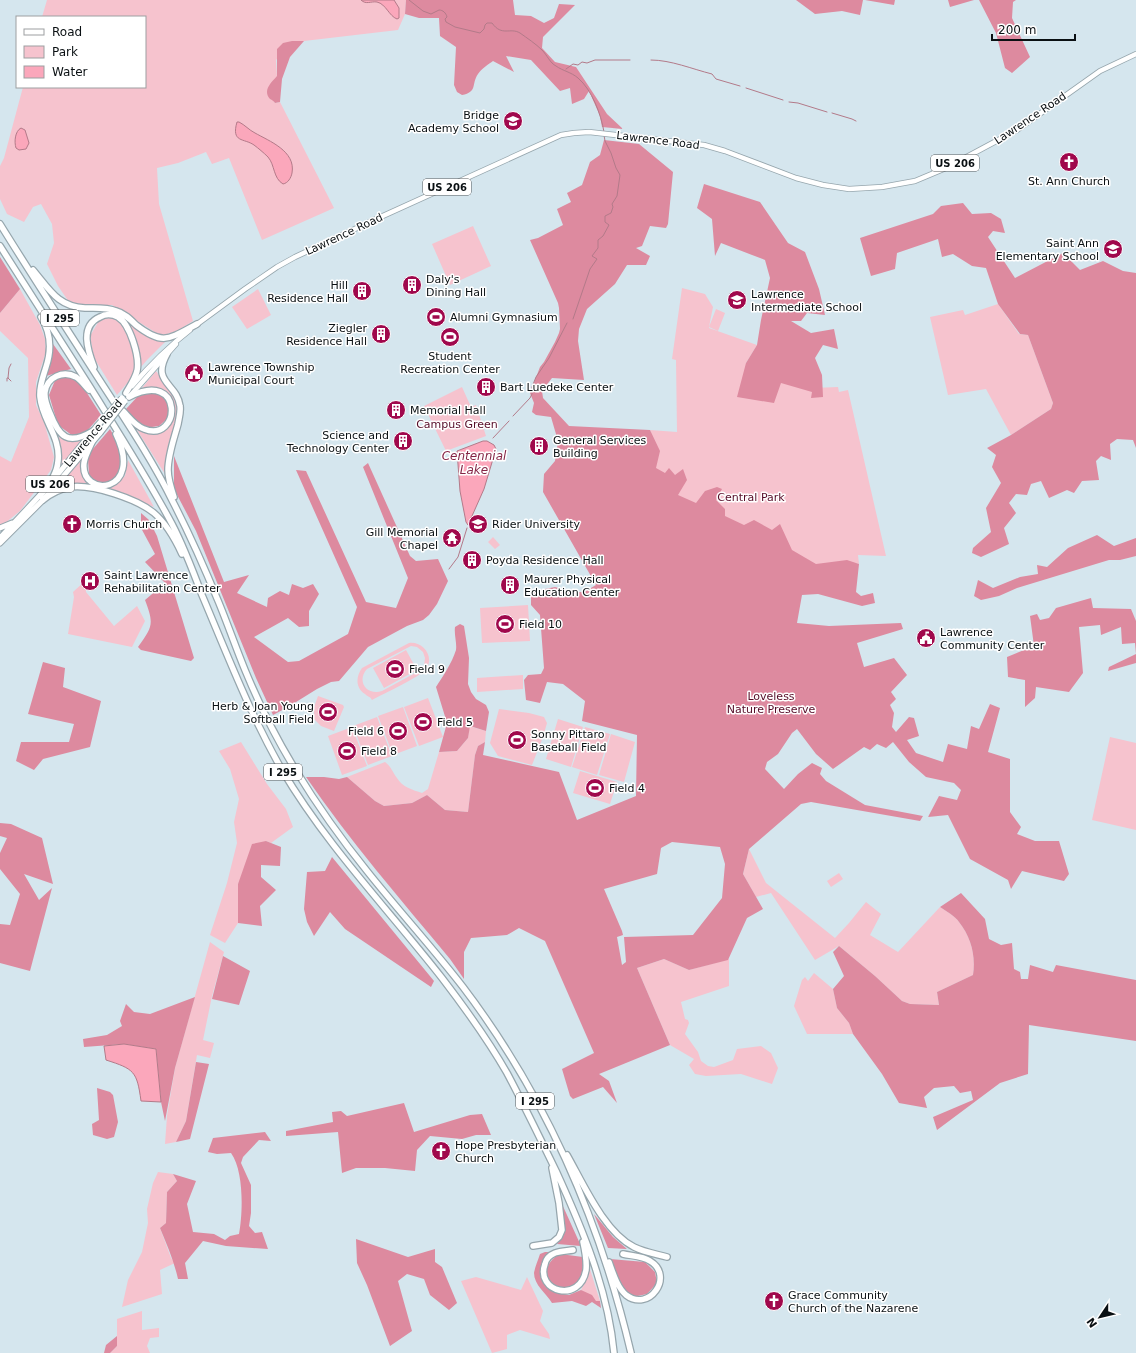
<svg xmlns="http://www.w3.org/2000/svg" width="1136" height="1353" viewBox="0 0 1136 1353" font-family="'DejaVu Sans',sans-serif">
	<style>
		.green { fill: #f6c3ce; fill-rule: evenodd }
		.forest { fill: #dd8a9f; fill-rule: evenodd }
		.water { fill: #fba7bb; stroke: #b37a89 }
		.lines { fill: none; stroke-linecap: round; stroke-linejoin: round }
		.stream { stroke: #b37a89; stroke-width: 1 }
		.primary-casing { stroke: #96a6ad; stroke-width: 6 }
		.trunk-casing { stroke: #96a6ad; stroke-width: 7 }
		.motorway-casing { stroke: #96a6ad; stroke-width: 8 }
		.primary { stroke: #fff; stroke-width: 4.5 }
		.trunk { stroke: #fff; stroke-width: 5 }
		.motorway { stroke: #fff; stroke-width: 5.5 }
		.trunk-bridge-casing { stroke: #96a6ad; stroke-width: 7; stroke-linecap: butt }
		.trunk-bridge { stroke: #fff; stroke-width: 5 }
		.labels { text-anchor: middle; stroke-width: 3; stroke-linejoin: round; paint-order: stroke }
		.shield { fill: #fff; stroke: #54585a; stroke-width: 1 }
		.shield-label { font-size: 10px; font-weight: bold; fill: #0a1013 }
		.poi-label { font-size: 11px; fill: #0a1013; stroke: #fff; text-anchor: start }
		.street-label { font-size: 11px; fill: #0a1013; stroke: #fff }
		.park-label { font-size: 11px; fill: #550b27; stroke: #fff }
		.water-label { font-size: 12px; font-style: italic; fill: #852546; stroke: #fff }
	</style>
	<rect width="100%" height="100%" fill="#d5e6ee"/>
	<!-- green -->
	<path class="green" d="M 47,0 L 406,0 L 405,14 L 398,30 L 304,41 L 292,41 L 276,60 L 277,76 L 273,100 L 275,103 L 280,102 L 334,208 L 262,240 L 229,158 L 212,164 L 206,152 L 178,163 L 157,168 L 159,204 L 193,321 L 177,331 L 161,336 L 112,305 L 86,305 L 69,302 L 58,286 L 47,264 L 54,243 L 52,224 L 41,204 L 33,207 L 24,222 L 7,214 L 0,199 L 0,166 L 4,158 L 23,87 L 145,87 L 145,17 L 42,17 Z
		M 473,226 L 491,266 L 450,285 L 432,244 Z
		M 682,288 L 705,294 L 713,307 L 709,327 L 716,309 L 725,313 L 718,331 L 709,327 L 709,328 L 757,345 L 746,363 L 779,382 L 813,388 L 838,387 L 839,392 L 848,390 L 886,556 L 858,555 L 859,564 L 856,563 L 793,583 L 787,612 L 591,430 L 651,432 L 650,430 L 677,432 L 676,360 L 672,359 Z
		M 20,289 L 40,325 L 45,339 L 46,352 L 36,382 L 36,405 L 44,422 L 54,457 L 51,470 L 20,511 L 4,524 L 0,524 L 0,456 L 11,462 L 29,417 L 28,358 L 0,331 L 0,313 Z
		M 258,289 L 271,315 L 247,329 L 232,307 Z
		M 998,304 L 1019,334 L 1028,335 L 1053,403 L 1051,409 L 1011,435 L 986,389 L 948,395 L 930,317 L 963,310 L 965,315 Z
		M 110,318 L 132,323 L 167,340 L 147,360 L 117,395 L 94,358 L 90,336 L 100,319 Z
		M 156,371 L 176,400 L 178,410 L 170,443 L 165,474 L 137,430 L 154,434 L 167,429 L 174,416 L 173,405 L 166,392 L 157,389 L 142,388 Z
		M 462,387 L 471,407 L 476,405 L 486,436 L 446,451 L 424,406 Z
		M 59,437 L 72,442 L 83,440 L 59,470 L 62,456 L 58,441 Z
		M 82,457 C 81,472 81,477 93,487 L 57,489 Z
		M 128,460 L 154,507 L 110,489 L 125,476 Z
		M 493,537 L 500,545 L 495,549 L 488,542 Z
		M 85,581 L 86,592 L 114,626 L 137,606 L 145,621 L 132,647 L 68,634 L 74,597 L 73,592 Z
		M 528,605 L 530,641 L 482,643 L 480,608 Z
		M 409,643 C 423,641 435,657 426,669 C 420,677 383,694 372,700 C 370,696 368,697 365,694 C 355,688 356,676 362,668 ZM 411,646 L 417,647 L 423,652 L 425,658 L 424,666 L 419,671 L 382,691 C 367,696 356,681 367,669 Z
		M 406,650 L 417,670 L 384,688 L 373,668 Z
		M 523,675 L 523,689 L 477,692 L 477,678 Z
		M 318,696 L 343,705 L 344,707 L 334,731 L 321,726 L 314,719 L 314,707 Z
		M 428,698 L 443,737 L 419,746 L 404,707 Z
		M 403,707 L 417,746 L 393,755 L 378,716 Z
		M 499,709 L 529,713 L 544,717 L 547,723 L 543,737 L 532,765 L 498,756 L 490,743 Z
		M 377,717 L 392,756 L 368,765 L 353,726 Z
		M 558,719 L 583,727 L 571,767 L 546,759 Z
		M 469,726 L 486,731 L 485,742 L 478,746 L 475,755 L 468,812 L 445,810 L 427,795 L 412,803 L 384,806 L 375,801 L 347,777 L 385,762 C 391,766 393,773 397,778 C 402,787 413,790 422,793 L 428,789 L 439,752 L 457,751 L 468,738 Z
		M 352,727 L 367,766 L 342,775 L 328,736 Z
		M 585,727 L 610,734 L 597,775 L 572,767 Z
		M 611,734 L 635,742 L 624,782 L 599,775 Z
		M 1110,737 L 1136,743 L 1136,830 L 1092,820 Z
		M 241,742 L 267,784 L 286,809 L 293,827 L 271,843 L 266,841 L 238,884 L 238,923 L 225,943 L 210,935 L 227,883 L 237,843 L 234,822 L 239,799 L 230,769 L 219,751 Z
		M 580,771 L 617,782 L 610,804 L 573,793 Z
		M 749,849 L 766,883 L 835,938 L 849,923 L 866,902 L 881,914 L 870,935 L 898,952 L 940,907 C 946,911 955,916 959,922 C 971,937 976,956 973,975 L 937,992 L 939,1005 L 910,1004 L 902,1001 L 875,976 L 839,946 L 815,960 L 771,893 L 756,897 L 743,874 Z
		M 839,873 L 843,879 L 831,887 L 827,881 Z
		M 210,942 L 224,952 L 212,996 L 203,1040 L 214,1043 L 210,1058 L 197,1055 L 186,1121 L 176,1142 L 165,1144 L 167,1116 L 175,1068 Z
		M 664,959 L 689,970 L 729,959 L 729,986 L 681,1002 L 685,1019 L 688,1020 L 689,1023 L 685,1034 L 698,1052 L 701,1061 L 708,1066 L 714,1067 L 733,1060 L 737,1049 L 761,1046 L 771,1053 L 778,1068 L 772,1084 L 741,1074 L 706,1076 L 695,1074 L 689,1065 L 694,1059 L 670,1045 L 637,968 Z
		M 814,973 L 833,989 L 837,1008 L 849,1023 L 853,1034 L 807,1034 L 794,1006 L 802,980 L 805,977 L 808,981 Z
		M 158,1172 L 173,1174 L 177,1181 L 167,1192 L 166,1223 L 160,1228 L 171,1258 L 175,1263 L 160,1270 L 162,1294 L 122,1307 L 128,1280 L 142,1252 L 148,1223 L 147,1209 L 153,1183 Z
		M 589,1266 L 600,1301 L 596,1301 L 581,1290 L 586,1280 Z
		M 476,1277 L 521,1290 L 527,1277 L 543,1311 L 540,1321 L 549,1334 L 550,1339 L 520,1330 L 507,1335 L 507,1349 L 492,1353 L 461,1281 Z
		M 142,1311 L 142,1330 L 159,1328 L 159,1337 L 150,1338 L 147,1346 L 150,1353 L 110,1353 L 117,1346 L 117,1319 Z"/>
	<!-- forest -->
	<path class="forest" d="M 406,0 L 513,0 L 515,15 L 531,16 L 544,23 L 554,18 L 559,4 L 575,5 L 543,37 L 542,48 L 555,62 L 576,67 L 607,114 L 623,129 L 602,127 L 600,116 L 589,91 L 584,99 L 572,104 L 570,88 L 560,91 L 531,60 L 506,56 L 514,72 L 493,61 C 489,64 481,69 478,74 C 471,84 478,92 462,95 L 457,92 L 454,85 L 456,47 L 440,36 L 439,18 L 419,18 L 405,14 Z
		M 796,0 L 863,0 L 860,15 L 842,11 L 815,14 Z
		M 865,0 L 895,0 L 894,5 Z
		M 948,0 L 974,0 L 950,7 Z
		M 979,0 L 1016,0 L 1013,2 L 1012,18 L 1030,57 L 1012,73 L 1005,68 L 996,33 Z
		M 292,41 L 304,41 L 290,57 L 282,79 L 280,102 L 275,103 C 274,101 272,100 270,99 C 262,90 272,82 277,76 L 277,49 L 283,43 Z
		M 604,140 L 639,144 L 673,172 L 668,224 L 666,228 L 650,226 L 642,246 L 636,248 L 650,256 L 646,265 L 627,265 L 615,284 L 587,309 L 579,329 L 578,341 L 584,380 L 552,378 L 542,391 L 543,398 L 569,426 L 650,430 L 660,451 L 656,468 L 665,473 L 669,468 L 675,475 L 683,469 L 687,480 L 678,495 L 696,503 L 705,491 L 717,487 L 722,489 L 716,500 L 725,509 L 725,516 L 744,525 L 754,520 L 772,530 L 780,524 L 792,550 L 816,564 L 847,560 L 859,564 L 856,592 L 861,596 L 873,593 L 875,603 L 862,606 L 818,594 L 802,595 L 797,623 L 829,626 L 901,623 L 903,629 L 857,643 L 864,667 L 894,658 L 907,675 L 891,692 L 896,699 L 890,705 L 894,713 L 892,727 L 896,732 L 909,717 L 914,718 L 919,736 L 907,740 L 916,753 L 943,762 L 948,744 L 967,749 L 971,726 L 979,729 L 990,704 L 1000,708 L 988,752 L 1010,759 L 1010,812 L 1021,827 L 1017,834 L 1035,841 L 1059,841 L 1069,874 L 1064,881 L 1022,871 L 1011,889 L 1008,880 L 970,859 L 948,815 L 928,817 L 939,796 L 957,800 L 961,790 L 954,783 L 926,777 L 909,762 L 893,742 L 886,748 L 877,744 L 870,750 L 864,747 L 833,769 L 816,754 L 797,729 L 792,733 L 778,754 L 767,762 L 765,769 L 784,789 L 798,774 L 812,763 L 822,768 L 820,774 L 826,781 L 865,805 L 923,816 L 920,821 L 811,802 L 801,804 L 749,849 L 743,874 L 763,909 L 747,918 L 728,960 L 689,970 L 664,959 L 637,968 L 670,1045 L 599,1074 L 609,1081 L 617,1103 L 603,1087 L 573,1099 L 570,1096 L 562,1069 L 594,1053 L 545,941 L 519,928 L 507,935 L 471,938 L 464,952 L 464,979 L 450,959 C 401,900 350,841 306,777 L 324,777 L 339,779 L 347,777 L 375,801 L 384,806 L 412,803 L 427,795 L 445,810 L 468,812 L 475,755 L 478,746 L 485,742 L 483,755 L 559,772 L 577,820 L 636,796 L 637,735 L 582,721 L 585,701 L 563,684 L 547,682 L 540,703 L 526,700 L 524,680 L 528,675 L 541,674 L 544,668 L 540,615 L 531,605 L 531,594 L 535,591 L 555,587 L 572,592 L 584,592 L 596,585 L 543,492 L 544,474 L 555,461 L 558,441 L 551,417 L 536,415 L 532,412 L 534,403 L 530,393 L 540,367 L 544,362 L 555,342 L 559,333 L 560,329 L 559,308 L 558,303 L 530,240 L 538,238 L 563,225 L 557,209 L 571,202 L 567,193 L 582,185 L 590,162 L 600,155 ZM 672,842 L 720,847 L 725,864 L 722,898 L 693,935 L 624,937 L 626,962 L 622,965 L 617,937 L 623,935 L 622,931 L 604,889 L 657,874 L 661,848 Z
		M 704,184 L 760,202 L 788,243 L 805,252 L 819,289 L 825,315 L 807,313 L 801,321 L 791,321 L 811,333 L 834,329 L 838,349 L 823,345 L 815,358 L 822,375 L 823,397 L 811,398 L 812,392 L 781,383 L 774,403 L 737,397 L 746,363 L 757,345 L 761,320 L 770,278 L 765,260 L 721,243 L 715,256 L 712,219 L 697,208 Z
		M 963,203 L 972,214 L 991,213 L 1001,219 L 1005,233 L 993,231 L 988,237 L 1015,278 L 1063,253 L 1080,270 L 1103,261 L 1123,271 L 1136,273 L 1136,448 L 1133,440 L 1117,439 L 1110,444 L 1111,460 L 1101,456 L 1096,461 L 1099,480 L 1082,481 L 1074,493 L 1067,490 L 1049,498 L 1041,481 L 1031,484 L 1027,495 L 1016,494 L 1009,503 L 1016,513 L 1004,528 L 1009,544 L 981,557 L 972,553 L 973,548 L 991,532 L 986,508 L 1001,483 L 992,467 L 996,455 L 987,448 L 1011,435 L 1051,409 L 1053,403 L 1028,335 L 1020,334 L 998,304 L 986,268 L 972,266 L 953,254 L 942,257 L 938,239 L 897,253 L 895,269 L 871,276 L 860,238 L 933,214 L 941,206 Z
		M 0,257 L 20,289 L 0,313 Z
		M 53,344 L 71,369 L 46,376 L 50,362 Z
		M 73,377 L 78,379 L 101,415 L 87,431 L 73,436 L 58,425 L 49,395 L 56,378 Z
		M 159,393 L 170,405 L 168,418 L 159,426 L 145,428 L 133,417 L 132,418 L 126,409 L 139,395 Z
		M 110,429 L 121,448 L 122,469 L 110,484 L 99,484 L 89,475 L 88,459 L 86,457 Z
		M 174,456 L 224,582 L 249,575 L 237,593 L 267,607 L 268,598 L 280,591 L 289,595 L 292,584 L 303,588 L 313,584 L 319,594 L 309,611 L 309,626 L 299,627 L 288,618 L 254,637 L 288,662 L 299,661 L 348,634 L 357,607 L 296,470 L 306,471 L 366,602 L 396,608 L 408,578 L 363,467 L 368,463 L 410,556 L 416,561 L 438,559 L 448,581 L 437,604 L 429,615 L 423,620 L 407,626 L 368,647 L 339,681 L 331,682 L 317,689 L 288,707 L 273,715 L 256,678 L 196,531 L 174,489 Z
		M 141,513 L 149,520 L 157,536 L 194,658 L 191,661 L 141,650 L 138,647 C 153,626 154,624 145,600 L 165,583 L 145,562 L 155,554 L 141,528 Z
		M 1097,535 L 1114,546 L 1136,538 L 1136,556 L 1120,560 L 1109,560 L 1017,588 L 999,596 L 981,600 L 974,596 L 978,580 L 993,588 L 1020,577 L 1038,574 L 1037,565 L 1047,567 L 1068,548 Z
		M 1091,598 L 1093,608 L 1131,609 L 1136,621 L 1136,663 L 1108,671 L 1109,667 L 1136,654 L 1135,643 L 1122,644 L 1121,627 L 1101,635 L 1100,625 L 1079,627 L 1083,673 L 1069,692 L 1036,687 L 1035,698 L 1025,707 L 1025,680 L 1008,677 L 1007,657 L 1034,646 L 1030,616 L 1037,614 L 1040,620 L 1049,618 L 1056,608 Z
		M 460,624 L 464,626 L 469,658 L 468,684 L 471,692 L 476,699 L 486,705 L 489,712 L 486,731 L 470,726 L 468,738 L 457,751 L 439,752 L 447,723 L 436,687 C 443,676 452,663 456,650 C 457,643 454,635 455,627 Z
		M 43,662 L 65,668 L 63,687 L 101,701 L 90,747 L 43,759 L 34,770 L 16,761 L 21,742 L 69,742 L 74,724 L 28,714 Z
		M 0,823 L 11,824 L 42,838 L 53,884 L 24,874 L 39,900 L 52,888 L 30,971 L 0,963 L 0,924 L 10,925 L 20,894 L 0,869 L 0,853 L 7,838 L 0,836 Z
		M 266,841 L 281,847 L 280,866 L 261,865 L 261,877 L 276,890 L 260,906 L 262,926 L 238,923 L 238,884 L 252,844 Z
		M 332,857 L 434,981 L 431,987 L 345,929 L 330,912 L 314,936 L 307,922 L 304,909 L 307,872 L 325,871 Z
		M 961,893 L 985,919 L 989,939 L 1001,945 L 1012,943 L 1014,969 L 1020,972 L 1021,979 L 1028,979 L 1030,965 L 1053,972 L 1056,965 L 1136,980 L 1136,1041 L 1029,1025 L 1028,1074 L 1000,1083 L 937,1130 L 933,1117 L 973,1100 L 971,1091 L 960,1093 L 954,1086 L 934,1088 L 924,1097 L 927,1108 L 899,1103 L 882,1074 L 853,1034 L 849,1023 L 837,1008 L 833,989 L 844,976 L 833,952 L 839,946 L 875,976 L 902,1001 L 910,1004 L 939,1005 L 937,992 L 973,975 C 976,956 971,937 959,922 C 955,916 946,911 940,907 Z
		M 223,956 L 250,971 L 239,1005 L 212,999 Z
		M 195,997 L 175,1068 L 165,1121 L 161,1102 L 156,1049 L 124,1044 L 84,1047 L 83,1039 L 107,1035 L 122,1026 L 120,1021 L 126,1004 L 134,1012 L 150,1014 Z
		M 196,1062 L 209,1064 L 191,1135 L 190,1139 L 176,1142 L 186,1121 Z
		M 97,1088 L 110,1092 L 113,1095 L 118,1122 L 114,1137 L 107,1139 L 93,1135 L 92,1124 L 99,1120 Z
		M 404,1103 L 414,1132 L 470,1115 L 482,1114 L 491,1135 L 476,1135 L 462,1139 L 430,1136 L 417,1150 L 415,1171 L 385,1168 L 356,1168 L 342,1173 L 338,1132 L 286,1136 L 286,1131 L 333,1122 L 332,1112 L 341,1111 L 347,1116 Z
		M 265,1132 L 271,1141 L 259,1140 L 243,1157 L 241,1163 L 251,1185 L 251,1213 L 249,1226 L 255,1233 L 262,1232 L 268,1249 L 226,1246 L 203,1241 L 185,1263 L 188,1279 L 178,1279 C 174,1261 167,1245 160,1228 L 166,1223 L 167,1192 L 177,1181 L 173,1174 L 196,1181 L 187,1204 L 193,1232 L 214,1234 L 225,1240 L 230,1236 L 239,1234 C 243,1213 244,1171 231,1153 L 217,1154 L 208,1152 L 213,1138 Z
		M 562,1204 L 581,1246 L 557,1244 C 568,1233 564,1218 562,1204 Z
		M 594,1214 L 613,1237 L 627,1249 L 608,1248 Z
		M 356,1239 L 408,1257 L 435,1249 L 435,1262 L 442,1267 L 457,1303 L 449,1310 L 430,1295 L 424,1279 L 407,1274 L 398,1281 L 412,1331 L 390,1346 L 367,1285 L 357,1263 Z
		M 545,1252 L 553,1252 L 542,1272 L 544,1283 L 550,1290 L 557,1293 L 569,1295 L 581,1290 L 592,1295 L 596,1301 L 600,1301 L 601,1308 L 592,1302 L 586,1306 L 572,1301 L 552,1303 C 546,1293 534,1285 534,1273 C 535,1267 538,1260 540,1254 Z
		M 560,1254 L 583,1257 C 583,1273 583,1278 571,1289 C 566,1289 559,1289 555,1287 C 539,1279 547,1260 560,1254 Z
		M 610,1259 L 645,1262 L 655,1272 L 657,1283 L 647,1294 L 633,1297 C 619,1287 616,1275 610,1259 Z
		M 117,1336 L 117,1346 L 110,1353 L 104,1353 L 106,1345 Z"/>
	<!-- water -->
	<path class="water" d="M 361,0 L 394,0 L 399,8 L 399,18 L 397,19 C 389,16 386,4 377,2 C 371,1 366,5 361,0 Z
		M 237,122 L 239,122 C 245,125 249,130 255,133 C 269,141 296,151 292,173 C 291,178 288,183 283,184 C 273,178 275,165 268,157 C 264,153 258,148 254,145 C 244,138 231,143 237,122 Z
		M 21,128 L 25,130 L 29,143 L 26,149 L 19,150 L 16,148 C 14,142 15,131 21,128 Z
		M 483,441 L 487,441 L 494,445 L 496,449 L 484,489 L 468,525 L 466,522 L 460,491 L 457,451 Z
		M 124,1044 L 156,1049 L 161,1102 L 141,1101 C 137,1071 134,1069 106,1060 L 104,1046 Z"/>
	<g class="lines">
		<!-- stream -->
		<path class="stream" d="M 409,0 L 423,11 L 431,14 L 439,10 C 443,10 446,13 447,17 L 445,19 L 446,22 L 455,27 L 480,33 L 484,29 L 485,25 L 487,23 L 492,23 C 502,37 510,27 520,33 C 527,38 536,44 542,50 C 547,55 550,63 556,66 C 563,71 571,72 578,78 C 592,90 601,114 604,132
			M 651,60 C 671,60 692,69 712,74 L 716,79 L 740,86
			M 566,69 L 573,64 L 578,65 L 582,62 L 587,63 L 595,60 L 630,60
			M 746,88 L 783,100
			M 789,102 L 798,103 L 827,112
			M 832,113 L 852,119 L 856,121
			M 573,319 L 590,269 L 597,259 L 592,256 L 598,248 L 598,240 L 603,236 L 609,225 L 605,222 L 605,216 L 611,213 L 613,207 L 612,204 L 617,196 L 620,175 L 616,168 L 611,153 L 605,141 L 604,135
			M 11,364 L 9,368 L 8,378 L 11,381
			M 7,381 L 7,378 L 8,378
			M 513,416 L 530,398 L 532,394 L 532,387 L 536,377 L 549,358 L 567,323
			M 493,438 L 509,421
			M 449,569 L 458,557 L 467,528"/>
		<defs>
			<path id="primary" d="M 196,325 L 245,289 L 277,267 L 295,257 L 374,220 L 561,135 L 574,133 L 589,132 L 704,145 L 725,151 L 796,178 L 823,185 L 849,189 L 882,187 L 915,181 L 946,168 L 1017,130 L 1100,71 L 1136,54
				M 132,386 C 150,365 168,347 190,330
				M 129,397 L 176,344"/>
			<path id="trunk" d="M 54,479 L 97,426
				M 0,528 L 12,523
				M 0,538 L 42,493
				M 0,543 L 43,500 L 100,433"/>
			<path id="motorway" d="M 0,224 C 31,274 63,323 95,373 C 122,415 151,457 173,502 C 190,535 205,569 219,603 C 228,625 236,648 245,670 C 259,704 276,738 295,769 C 317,805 341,839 367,871 C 398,910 432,947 463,987 C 545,1095 600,1221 631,1353
				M 0,246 C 30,293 60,340 90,387 C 118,432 147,477 172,524 C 184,547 193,571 202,595 C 227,654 250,714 282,770 C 327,846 388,909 442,978 C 465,1008 488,1040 507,1073 C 524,1105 540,1138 556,1171 C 582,1228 608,1289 614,1353
				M 33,270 C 49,289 58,307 85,308 C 95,308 107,307 116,311 C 124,313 130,319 136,325 C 163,346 169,339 197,324
				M 167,354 C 151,383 177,383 180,406 C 181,412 179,418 178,424 C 174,439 168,455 168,470 C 168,479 171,488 174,497
				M 94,367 C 88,351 79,326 100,317 C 105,314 112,314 118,317 C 130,324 140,357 137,371 C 135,379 130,386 126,393
				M 89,390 C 85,386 81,380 76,377 C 63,370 47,377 45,392 C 44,399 47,406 50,413 C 59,437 68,446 93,431
				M 123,411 C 129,417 135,426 144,429 C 181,444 185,368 129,397
				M 93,440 C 90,447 85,455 84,463 C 80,499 145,494 116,434
				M 40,496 C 48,485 57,475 58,461 C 61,437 42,420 40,397 C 39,386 43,377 46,367 C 52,349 51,333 41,317
				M 43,500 C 51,493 60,489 70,487 C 93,484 137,499 154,513 C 167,524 175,539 182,554
				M 567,1155 C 583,1183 604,1232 634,1247 C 644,1252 656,1254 667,1257
				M 533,1246 L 552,1243 L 559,1237 L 562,1230 L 559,1203 L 552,1168
				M 573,1250 C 567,1251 561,1251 555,1253 C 550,1255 546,1259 545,1264 C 535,1292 580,1304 586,1270 C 587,1261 585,1251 583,1242
				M 609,1262 C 613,1273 617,1287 626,1295 C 649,1313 675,1276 650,1261 C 643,1256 632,1256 623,1254"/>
		</defs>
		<!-- primary casing -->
		<use href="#primary" class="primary-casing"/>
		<!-- trunk casing -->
		<use href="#trunk" class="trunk-casing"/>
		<!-- motorway casing -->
		<use href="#motorway" class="motorway-casing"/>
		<!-- primary -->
		<use href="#primary" class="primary"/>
		<!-- trunk -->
		<use href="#trunk" class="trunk"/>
		<!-- motorway -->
		<use href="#motorway" class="motorway"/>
		<defs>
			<path id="trunk-bridge" d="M 97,426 L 122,398
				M 100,433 L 125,401"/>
		</defs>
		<!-- trunk-bridge casing -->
		<use href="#trunk-bridge" class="trunk-bridge-casing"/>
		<!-- trunk-bridge -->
		<use href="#trunk-bridge" class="trunk-bridge"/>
	</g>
	<!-- icons -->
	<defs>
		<symbol id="school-disc" viewBox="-11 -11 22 22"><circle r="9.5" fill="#a0084c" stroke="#fff"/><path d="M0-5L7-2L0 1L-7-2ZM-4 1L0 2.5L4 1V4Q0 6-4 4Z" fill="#fff"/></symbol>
		<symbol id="church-disc" viewBox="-11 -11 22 22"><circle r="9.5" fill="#a0084c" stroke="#fff"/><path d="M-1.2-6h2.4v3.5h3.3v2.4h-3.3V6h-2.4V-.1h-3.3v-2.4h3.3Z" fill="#fff"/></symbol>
		<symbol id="building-disc" viewBox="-11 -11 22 22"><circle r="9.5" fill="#a0084c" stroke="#fff"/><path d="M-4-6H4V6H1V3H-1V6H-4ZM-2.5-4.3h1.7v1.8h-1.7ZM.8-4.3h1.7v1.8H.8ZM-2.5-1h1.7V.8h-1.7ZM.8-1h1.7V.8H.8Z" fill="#fff"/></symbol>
		<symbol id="stadium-disc" viewBox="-11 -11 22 22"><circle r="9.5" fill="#a0084c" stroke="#fff"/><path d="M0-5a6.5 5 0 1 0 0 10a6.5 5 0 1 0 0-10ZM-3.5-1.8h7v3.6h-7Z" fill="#fff"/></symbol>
		<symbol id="civic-disc" viewBox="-11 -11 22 22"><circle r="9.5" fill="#a0084c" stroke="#fff"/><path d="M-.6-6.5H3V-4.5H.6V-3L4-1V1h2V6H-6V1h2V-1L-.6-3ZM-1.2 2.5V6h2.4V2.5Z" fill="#fff"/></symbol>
		<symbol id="university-disc" viewBox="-11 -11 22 22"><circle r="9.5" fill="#a0084c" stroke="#fff"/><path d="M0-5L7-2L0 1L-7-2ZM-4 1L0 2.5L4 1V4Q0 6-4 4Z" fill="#fff"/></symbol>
		<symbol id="temple-disc" viewBox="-11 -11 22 22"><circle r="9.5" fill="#a0084c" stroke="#fff"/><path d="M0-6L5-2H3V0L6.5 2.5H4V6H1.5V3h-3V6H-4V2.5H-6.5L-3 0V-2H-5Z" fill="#fff"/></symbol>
		<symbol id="hospital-disc" viewBox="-11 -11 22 22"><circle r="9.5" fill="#a0084c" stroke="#fff"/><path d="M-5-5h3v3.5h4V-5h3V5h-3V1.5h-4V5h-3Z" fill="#fff"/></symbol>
	</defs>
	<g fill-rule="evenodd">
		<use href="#school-disc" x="502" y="110" width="22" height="22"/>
		<use href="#church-disc" x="1058" y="151" width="22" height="22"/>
		<use href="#school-disc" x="1102" y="238" width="22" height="22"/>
		<use href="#building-disc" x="401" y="274" width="22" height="22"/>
		<use href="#building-disc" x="351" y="280" width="22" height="22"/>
		<use href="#school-disc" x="726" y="289" width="22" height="22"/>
		<use href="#stadium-disc" x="425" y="306" width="22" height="22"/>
		<use href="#building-disc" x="370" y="323" width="22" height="22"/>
		<use href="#stadium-disc" x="439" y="326" width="22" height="22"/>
		<use href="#civic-disc" x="183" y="362" width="22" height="22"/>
		<use href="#building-disc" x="475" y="376" width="22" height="22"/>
		<use href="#building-disc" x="385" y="399" width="22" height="22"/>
		<use href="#building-disc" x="392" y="430" width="22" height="22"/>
		<use href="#building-disc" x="528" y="435" width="22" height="22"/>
		<use href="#church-disc" x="61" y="513" width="22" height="22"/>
		<use href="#university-disc" x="467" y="513" width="22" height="22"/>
		<use href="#temple-disc" x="441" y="527" width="22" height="22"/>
		<use href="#building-disc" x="461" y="549" width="22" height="22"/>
		<use href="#hospital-disc" x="79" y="570" width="22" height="22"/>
		<use href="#building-disc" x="499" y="574" width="22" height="22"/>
		<use href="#stadium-disc" x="494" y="613" width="22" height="22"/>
		<use href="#civic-disc" x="915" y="627" width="22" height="22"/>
		<use href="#stadium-disc" x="384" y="658" width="22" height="22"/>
		<use href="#stadium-disc" x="317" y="701" width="22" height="22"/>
		<use href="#stadium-disc" x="412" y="711" width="22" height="22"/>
		<use href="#stadium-disc" x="387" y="720" width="22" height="22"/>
		<use href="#stadium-disc" x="506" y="729" width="22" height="22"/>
		<use href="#stadium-disc" x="336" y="740" width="22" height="22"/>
		<use href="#stadium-disc" x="584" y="777" width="22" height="22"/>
		<use href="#church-disc" x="430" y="1140" width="22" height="22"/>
		<use href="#church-disc" x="763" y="1290" width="22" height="22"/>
	</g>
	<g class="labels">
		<!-- shield labels -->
		<g class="shield">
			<rect x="931" y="155" width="48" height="16" rx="3"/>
			<rect x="423" y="179" width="48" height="16" rx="3"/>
			<rect x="41" y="310" width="38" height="16" rx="3"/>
			<rect x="26" y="476" width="48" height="16" rx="3"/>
			<rect x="264" y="764" width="38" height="16" rx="3"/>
			<rect x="516" y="1093" width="38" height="16" rx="3"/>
		</g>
		<g class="shield-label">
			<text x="955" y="167">US 206</text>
			<text x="447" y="191">US 206</text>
			<text x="60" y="322">I 295</text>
			<text x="50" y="488">US 206</text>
			<text x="283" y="776">I 295</text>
			<text x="535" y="1105">I 295</text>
		</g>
		<!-- poi labels -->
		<g class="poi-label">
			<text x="499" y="119" text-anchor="end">Bridge<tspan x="499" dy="13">Academy School</tspan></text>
			<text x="1069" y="185" text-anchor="middle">St. Ann Church</text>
			<text x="1099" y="247" text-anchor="end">Saint Ann<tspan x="1099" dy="13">Elementary School</tspan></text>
			<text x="426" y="283">Daly's<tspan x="426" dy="13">Dining Hall</tspan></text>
			<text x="348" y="289" text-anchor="end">Hill<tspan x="348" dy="13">Residence Hall</tspan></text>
			<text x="751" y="298">Lawrence<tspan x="751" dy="13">Intermediate School</tspan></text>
			<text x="450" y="321">Alumni Gymnasium</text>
			<text x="367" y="332" text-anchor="end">Ziegler<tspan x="367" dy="13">Residence Hall</tspan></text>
			<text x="450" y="360" text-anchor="middle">Student<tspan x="450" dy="13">Recreation Center</tspan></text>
			<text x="208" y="371">Lawrence Township<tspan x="208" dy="13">Municipal Court</tspan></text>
			<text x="500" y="391">Bart Luedeke Center</text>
			<text x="410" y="414">Memorial Hall</text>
			<text x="389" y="439" text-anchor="end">Science and<tspan x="389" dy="13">Technology Center</tspan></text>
			<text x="553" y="444">General Services<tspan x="553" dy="13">Building</tspan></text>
			<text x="86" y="528">Morris Church</text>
			<text x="492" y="528">Rider University</text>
			<text x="438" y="536" text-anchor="end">Gill Memorial<tspan x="438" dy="13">Chapel</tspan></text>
			<text x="486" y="564">Poyda Residence Hall</text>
			<text x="104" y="579">Saint Lawrence<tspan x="104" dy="13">Rehabilitation Center</tspan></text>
			<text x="524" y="583">Maurer Physical<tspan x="524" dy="13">Education Center</tspan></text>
			<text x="519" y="628">Field 10</text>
			<text x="940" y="636">Lawrence<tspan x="940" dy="13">Community Center</tspan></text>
			<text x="409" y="673">Field 9</text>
			<text x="314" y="710" text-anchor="end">Herb &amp; Joan Young<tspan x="314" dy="13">Softball Field</tspan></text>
			<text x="437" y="726">Field 5</text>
			<text x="384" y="735" text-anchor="end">Field 6</text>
			<text x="531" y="738">Sonny Pittaro<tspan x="531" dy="13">Baseball Field</tspan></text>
			<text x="361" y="755">Field 8</text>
			<text x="609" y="792">Field 4</text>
			<text x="455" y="1149">Hope Presbyterian<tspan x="455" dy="13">Church</tspan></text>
			<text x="788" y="1299">Grace Community<tspan x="788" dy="13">Church of the Nazarene</tspan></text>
		</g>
		<!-- street labels -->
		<g class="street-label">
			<text transform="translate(1030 118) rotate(-34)" y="4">Lawrence Road</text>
			<text transform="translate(658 140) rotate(7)" y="4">Lawrence Road</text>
			<text transform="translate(344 234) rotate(-25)" y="4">Lawrence Road</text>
			<text transform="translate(93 433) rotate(-50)" y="4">Lawrence Road</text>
		</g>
		<!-- park labels -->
		<g class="park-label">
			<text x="457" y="428">Campus Green</text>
			<text x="751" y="501">Central Park</text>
			<text x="771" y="700">Loveless<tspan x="771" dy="13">Nature Preserve</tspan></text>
		</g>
		<!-- water labels -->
		<g class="water-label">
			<text x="474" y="460">Centennial<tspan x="474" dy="14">Lake</tspan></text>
		</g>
	</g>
	<!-- legend -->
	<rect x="16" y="16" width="130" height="72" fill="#ffffff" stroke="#9d9fa1"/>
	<rect x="24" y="29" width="20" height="6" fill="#ffffff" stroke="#9d9fa1"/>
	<text x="52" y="36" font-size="12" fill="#0a1013">Road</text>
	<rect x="24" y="46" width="20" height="12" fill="#f6c3ce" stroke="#9d9fa1"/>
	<text x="52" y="56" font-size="12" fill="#0a1013">Park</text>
	<rect x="24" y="66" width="20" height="12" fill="#fba7bb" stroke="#9d9fa1"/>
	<text x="52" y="76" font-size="12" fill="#0a1013">Water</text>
	<!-- north arrow -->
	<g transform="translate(1100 1317) rotate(235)" stroke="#ffffff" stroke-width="3" paint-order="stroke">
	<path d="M0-3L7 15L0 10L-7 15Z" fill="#0a1013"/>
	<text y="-6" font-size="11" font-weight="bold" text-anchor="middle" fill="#0a1013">N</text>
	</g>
	<!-- scale -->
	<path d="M992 34v6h83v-6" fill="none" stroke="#0a1013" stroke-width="2"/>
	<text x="998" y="34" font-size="12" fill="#0a1013" stroke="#ffffff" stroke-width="3" paint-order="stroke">200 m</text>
</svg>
